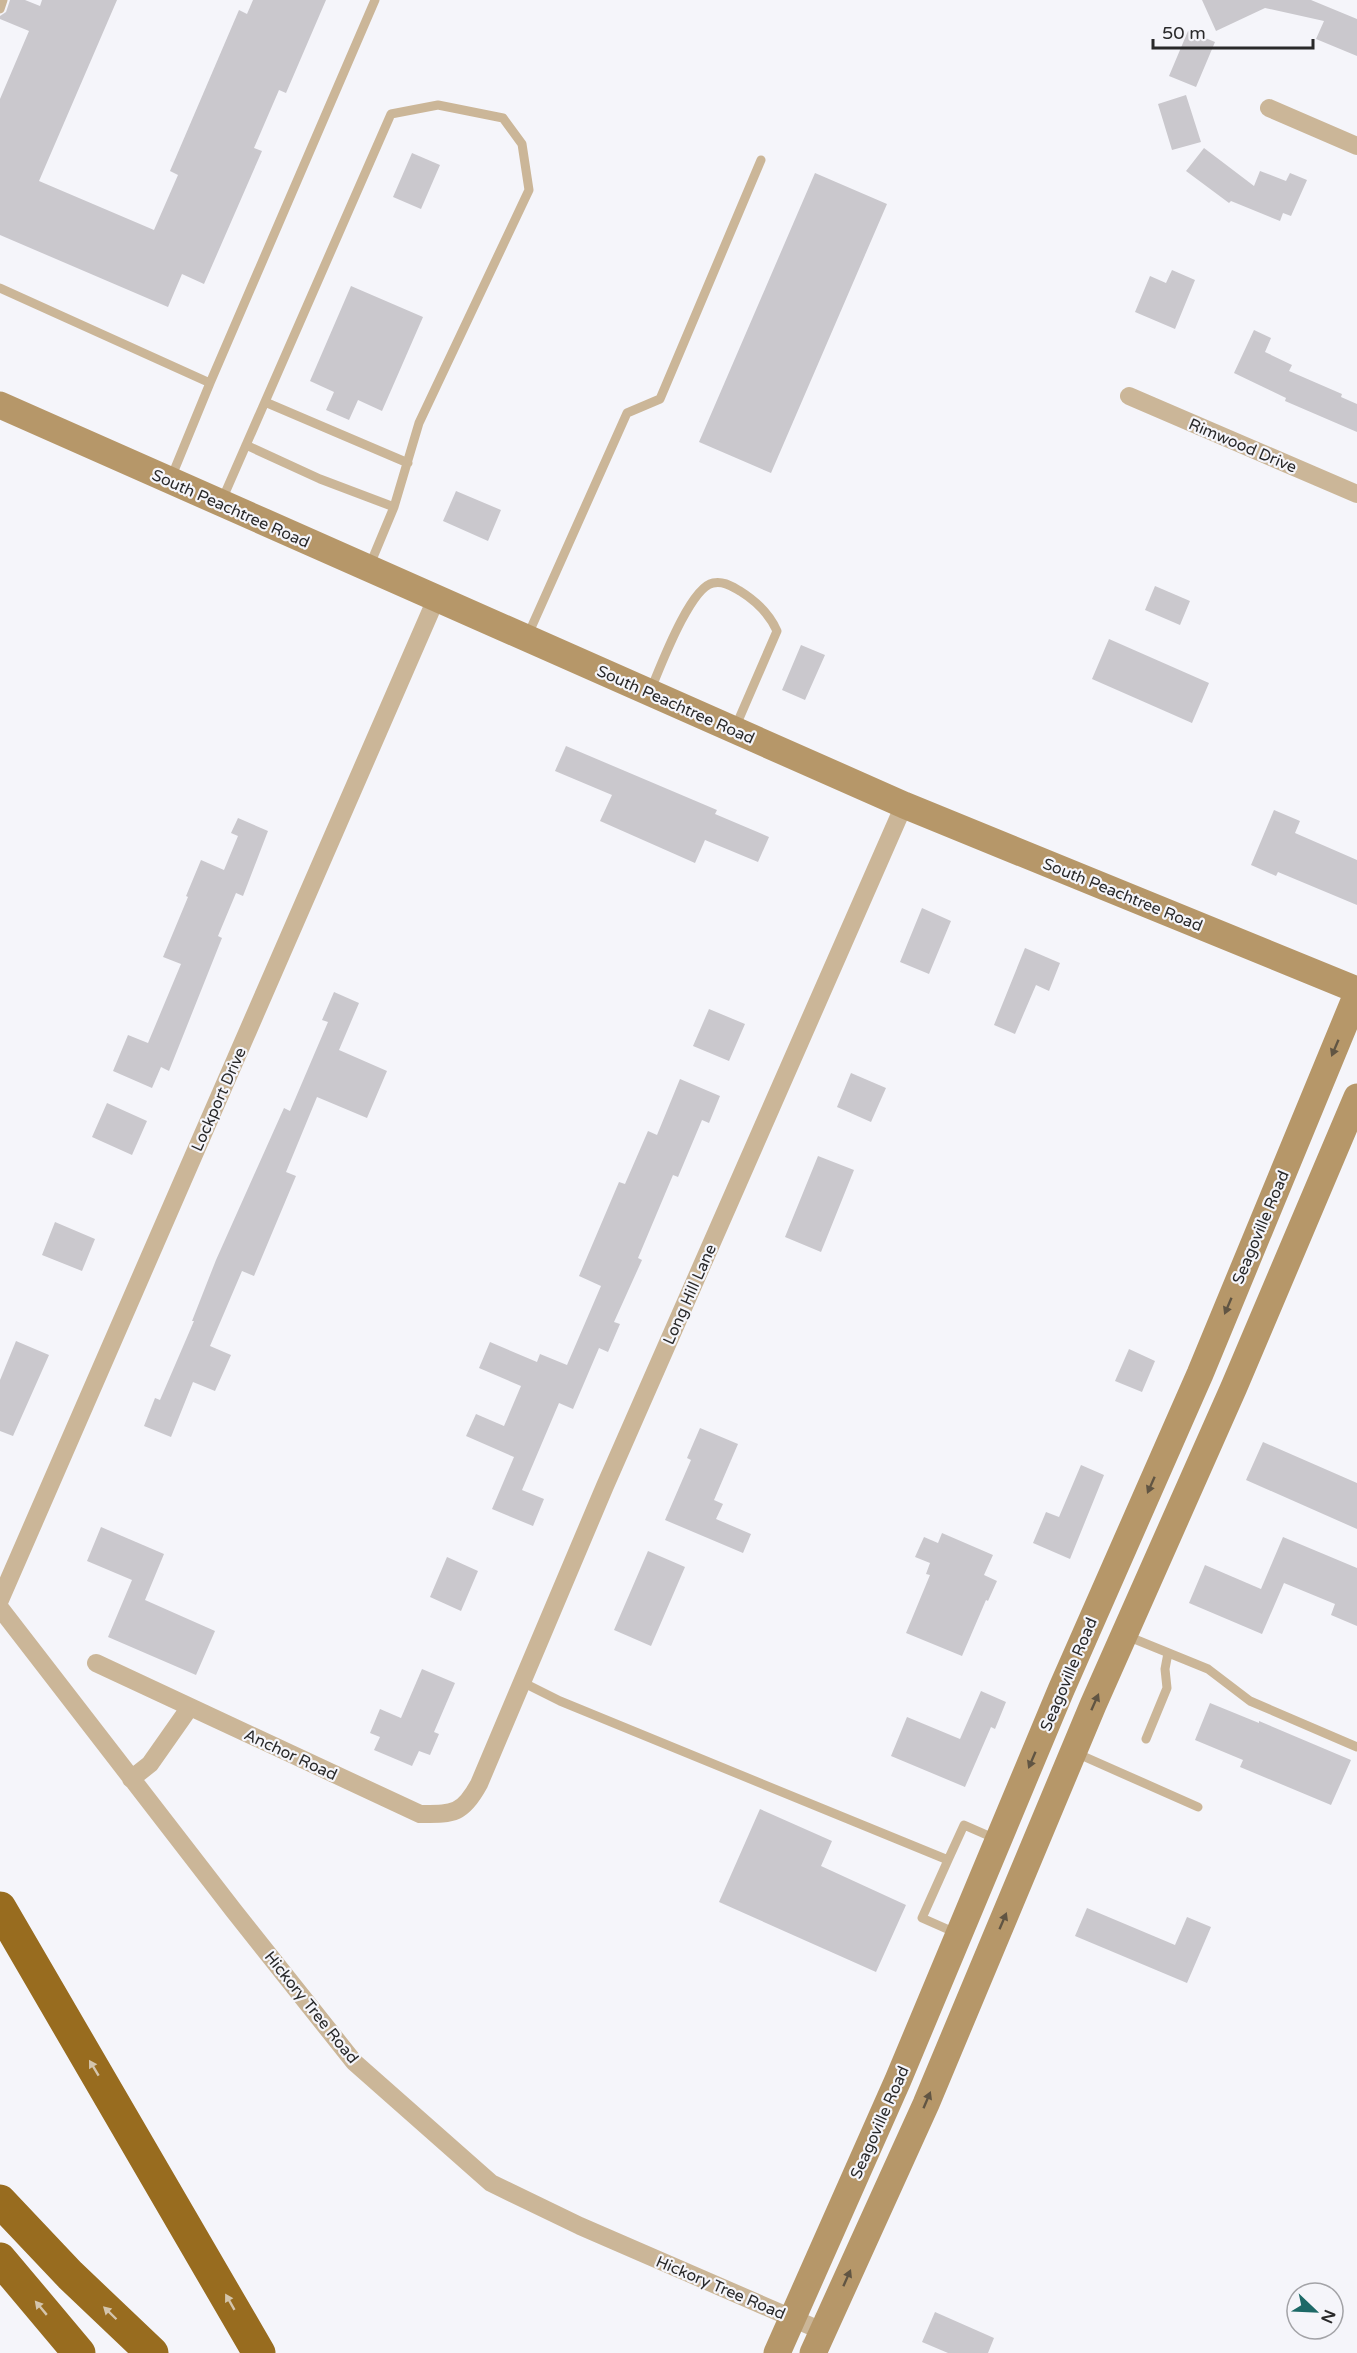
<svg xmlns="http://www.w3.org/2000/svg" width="1357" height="2353" viewBox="0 0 1357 2353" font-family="'Varela Round',sans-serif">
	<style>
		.building { fill: #cac8cd }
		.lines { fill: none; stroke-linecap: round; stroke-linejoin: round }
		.lane { stroke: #cbb698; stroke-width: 9 }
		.street { stroke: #cbb698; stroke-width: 18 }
		.secondary { stroke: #b69769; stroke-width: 27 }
		.highway { stroke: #986c1f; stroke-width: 33 }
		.oneway { fill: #615543 }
		.oneway2 { fill: #d4c5ad }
		.labels { text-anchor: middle; stroke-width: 4.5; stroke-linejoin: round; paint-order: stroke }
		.street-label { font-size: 16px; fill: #29292a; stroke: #f5f5fa }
	</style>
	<rect width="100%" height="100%" fill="#f5f5fa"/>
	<!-- building -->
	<path class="building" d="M 10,0 L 25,0 L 40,6 L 42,0 L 117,0 L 39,181 L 154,230 L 178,175 L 170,171 L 239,10 L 247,14 L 253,0 L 326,0 L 286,93 L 279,90 L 254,148 L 262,151 L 204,284 L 182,274 L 168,307 L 0,235 L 0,99 L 29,31 L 0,19 L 0,16 L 6,12 Z
		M 1202,0 L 1311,0 L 1357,19 L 1357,56 L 1316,39 L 1324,21 L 1265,8 L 1216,31 Z
		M 1188,31 L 1215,42 L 1196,87 L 1169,76 Z
		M 1186,95 L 1201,142 L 1172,150 L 1158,104 Z
		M 1204,148 L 1254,186 L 1260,171 L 1286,181 L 1290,173 L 1307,180 L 1291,216 L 1283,213 L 1280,221 L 1231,201 L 1229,203 L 1186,171 Z
		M 412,153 L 440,165 L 421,209 L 393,197 Z
		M 815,173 L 887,204 L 771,473 L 699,442 Z
		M 1172,270 L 1195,280 L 1175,329 L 1135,312 L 1150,276 L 1166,283 Z
		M 351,286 L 423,317 L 382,411 L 358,400 L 349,420 L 326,410 L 334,392 L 310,381 Z
		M 1254,330 L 1271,338 L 1265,352 L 1292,365 L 1289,371 L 1342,394 L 1341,397 L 1357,404 L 1357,432 L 1285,401 L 1286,398 L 1234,373 Z
		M 456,491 L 501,510 L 488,541 L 443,521 Z
		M 1155,586 L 1190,601 L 1180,625 L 1145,610 Z
		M 1109,639 L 1209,683 L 1192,723 L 1092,679 Z
		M 801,645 L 825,655 L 805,700 L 782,690 Z
		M 566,746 L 717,810 L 715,814 L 769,837 L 758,862 L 705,840 L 695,863 L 600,821 L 612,795 L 555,771 Z
		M 1274,810 L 1300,821 L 1295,833 L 1357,860 L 1357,905 L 1278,872 L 1276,876 L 1251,865 Z
		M 238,818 L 268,831 L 243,896 L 236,893 L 218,936 L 222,938 L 169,1071 L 161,1067 L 152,1088 L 113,1071 L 128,1035 L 148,1043 L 181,964 L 163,957 L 188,897 L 186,896 L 201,860 L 224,870 L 238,836 L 231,833 Z
		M 922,908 L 951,921 L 929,974 L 900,962 Z
		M 1025,948 L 1060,963 L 1049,991 L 1036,985 L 1015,1034 L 994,1025 Z
		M 334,992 L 359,1003 L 339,1050 L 387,1071 L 367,1118 L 317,1097 L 286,1172 L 296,1176 L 254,1276 L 242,1271 L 210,1346 L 231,1355 L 215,1391 L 193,1382 L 171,1437 L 144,1426 L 155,1398 L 160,1400 L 194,1321 L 192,1321 L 216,1260 L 284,1108 L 290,1111 L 328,1022 L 322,1020 Z
		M 709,1009 L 745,1024 L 729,1061 L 693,1046 Z
		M 851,1073 L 886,1088 L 871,1122 L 837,1107 Z
		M 680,1079 L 720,1096 L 709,1123 L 702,1120 L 678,1177 L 673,1175 L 638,1258 L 642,1260 L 614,1322 L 620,1324 L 608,1352 L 599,1348 L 573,1409 L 559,1403 L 522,1490 L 544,1499 L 533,1526 L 492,1509 L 514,1457 L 466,1436 L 476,1414 L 504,1426 L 521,1386 L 479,1368 L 490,1342 L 537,1362 L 540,1354 L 567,1365 L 601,1286 L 579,1276 L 619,1182 L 625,1184 L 648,1131 L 657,1135 Z
		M 107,1103 L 147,1121 L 132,1155 L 92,1137 Z
		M 818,1156 L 854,1170 L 821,1252 L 785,1237 Z
		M 55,1222 L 95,1239 L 82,1271 L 42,1255 Z
		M 16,1341 L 49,1355 L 13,1436 L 0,1431 L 0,1380 Z
		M 1129,1349 L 1155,1361 L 1142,1392 L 1115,1381 Z
		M 700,1428 L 738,1444 L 714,1500 L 723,1504 L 716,1519 L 751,1534 L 743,1553 L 665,1520 L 691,1460 L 687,1458 Z
		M 1263,1442 L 1357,1483 L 1357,1529 L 1246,1480 Z
		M 1081,1465 L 1104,1475 L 1070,1559 L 1033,1543 L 1046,1512 L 1059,1517 Z
		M 101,1527 L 164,1554 L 145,1600 L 215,1631 L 196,1675 L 108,1637 L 132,1580 L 87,1561 Z
		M 942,1533 L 993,1555 L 984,1575 L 997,1581 L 988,1601 L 986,1600 L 962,1656 L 906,1633 L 930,1575 L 926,1574 L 930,1563 L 915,1557 L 924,1537 L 938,1543 Z
		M 1283,1537 L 1357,1568 L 1357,1626 L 1331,1615 L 1335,1604 L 1284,1583 L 1262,1634 L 1189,1603 L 1205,1565 L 1261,1589 Z
		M 648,1551 L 685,1567 L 651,1646 L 614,1630 Z
		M 447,1557 L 478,1571 L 461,1611 L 430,1597 Z
		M 422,1669 L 455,1683 L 434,1732 L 439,1734 L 430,1755 L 419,1751 L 412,1766 L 374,1750 L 380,1737 L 370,1733 L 380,1709 L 401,1718 Z
		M 981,1691 L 1006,1702 L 995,1729 L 991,1727 L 965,1787 L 891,1756 L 907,1717 L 960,1739 Z
		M 1210,1703 L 1259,1723 L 1259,1721 L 1351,1760 L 1331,1805 L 1240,1767 L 1243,1760 L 1195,1740 Z
		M 760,1809 L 832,1841 L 821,1866 L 906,1905 L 876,1972 L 719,1902 Z
		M 1087,1908 L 1175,1945 L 1187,1917 L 1211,1927 L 1187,1983 L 1075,1936 Z
		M 935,2312 L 994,2338 L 988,2353 L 948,2353 L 922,2342 Z"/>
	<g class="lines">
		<!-- lane -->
		<path class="lane" d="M 0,9 L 3,0
			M 0,288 L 210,383 L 375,0
			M 265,402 L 408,463
			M 246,445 L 320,479 L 394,507
			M 171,478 L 210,383
			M 222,500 L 391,114 L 438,105 L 503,118 L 522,144 L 529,190 L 419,423 L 394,507 L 369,567
			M 527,637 L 627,413 L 660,399 L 761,160
			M 651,689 C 660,668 690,587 713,583 C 724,581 731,586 740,591 C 756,601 769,613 777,631 L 735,728
			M 1127,1636 L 1208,1669 L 1250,1701 L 1357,1747
			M 522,1682 L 560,1701 L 948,1860 L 922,1918 L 956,1933
			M 1146,1739 L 1167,1688 L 1165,1669 L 1168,1653
			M 1076,1753 L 1198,1807
			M 948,1860 L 964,1825 L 996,1839"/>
		<!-- street -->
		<path class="street" d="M 1269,108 L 1357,146
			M 1129,396 L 1357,494
			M 0,1600 L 436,599
			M 0,1608 L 234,1911 L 354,2062 L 491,2183 L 580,2226 L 822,2331
			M 96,1663 L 420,1814 C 453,1814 462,1815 479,1784 L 605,1486 L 904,805
			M 131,1779 L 150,1764 L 190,1707"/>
		<!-- secondary -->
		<path class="secondary" d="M 0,405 L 904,805 L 1357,990
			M 777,2353 L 898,2080 L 1061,1690 L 1200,1374 L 1357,994
			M 813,2353 L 926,2104 L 1093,1705 L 1234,1387 L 1357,1097"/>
		<!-- highway -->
		<path class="highway" d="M 0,1908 L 259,2353
			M 0,2201 L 70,2275 L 152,2353
			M 0,2259 L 79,2353"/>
	</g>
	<!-- one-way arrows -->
	<defs><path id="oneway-solid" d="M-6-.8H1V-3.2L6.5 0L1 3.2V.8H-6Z" transform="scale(1.5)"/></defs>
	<g class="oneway">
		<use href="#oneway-solid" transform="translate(1335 1048) rotate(113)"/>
		<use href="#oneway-solid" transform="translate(1228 1306) rotate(113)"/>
		<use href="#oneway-solid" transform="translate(1151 1485) rotate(114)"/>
		<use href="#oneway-solid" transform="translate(1095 1702) rotate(-66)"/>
		<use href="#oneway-solid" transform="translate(1032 1760) rotate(113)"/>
		<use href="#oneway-solid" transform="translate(1003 1921) rotate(-67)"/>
		<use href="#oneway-solid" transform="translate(927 2100) rotate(-67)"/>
		<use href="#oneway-solid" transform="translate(847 2278) rotate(-66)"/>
	</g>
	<g class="oneway2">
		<use href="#oneway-solid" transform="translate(94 2068) rotate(-121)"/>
		<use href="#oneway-solid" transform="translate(230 2302) rotate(-120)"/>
		<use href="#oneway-solid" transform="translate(41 2308) rotate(-130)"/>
		<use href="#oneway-solid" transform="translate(110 2313) rotate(-136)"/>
	</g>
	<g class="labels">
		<!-- street labels -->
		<g class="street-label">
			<text transform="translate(1243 445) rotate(23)" y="6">Rimwood Drive</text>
			<text transform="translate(231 508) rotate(24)" y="6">South Peachtree Road</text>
			<text transform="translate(676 704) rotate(24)" y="6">South Peachtree Road</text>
			<text transform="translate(1123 894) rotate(22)" y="6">South Peachtree Road</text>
			<text transform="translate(218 1099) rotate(-66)" y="6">Lockport Drive</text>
			<text transform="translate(1260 1227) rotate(-67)" y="6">Seagoville Road</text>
			<text transform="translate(689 1294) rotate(-66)" y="6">Long Hill Lane</text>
			<text transform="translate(1068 1674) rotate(-67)" y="6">Seagoville Road</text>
			<text transform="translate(291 1754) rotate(25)" y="6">Anchor Road</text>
			<text transform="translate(312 2007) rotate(51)" y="6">Hickory Tree Road</text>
			<text transform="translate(879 2122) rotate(-66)" y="6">Seagoville Road</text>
			<text transform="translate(721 2287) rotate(23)" y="6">Hickory Tree Road</text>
		</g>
	</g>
	<!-- north arrow -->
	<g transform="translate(1315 2311) rotate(113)"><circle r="28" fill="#f5f5fa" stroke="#a3a3a7" stroke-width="1.5"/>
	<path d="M0-4.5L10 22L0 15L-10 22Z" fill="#1d6967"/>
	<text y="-9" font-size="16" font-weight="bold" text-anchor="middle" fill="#29292a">N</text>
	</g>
	<!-- scale -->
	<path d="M1153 39v9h160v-9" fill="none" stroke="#29292a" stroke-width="3"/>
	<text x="1162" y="39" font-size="18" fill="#29292a" stroke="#f5f5fa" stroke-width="4.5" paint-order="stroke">50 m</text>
</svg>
